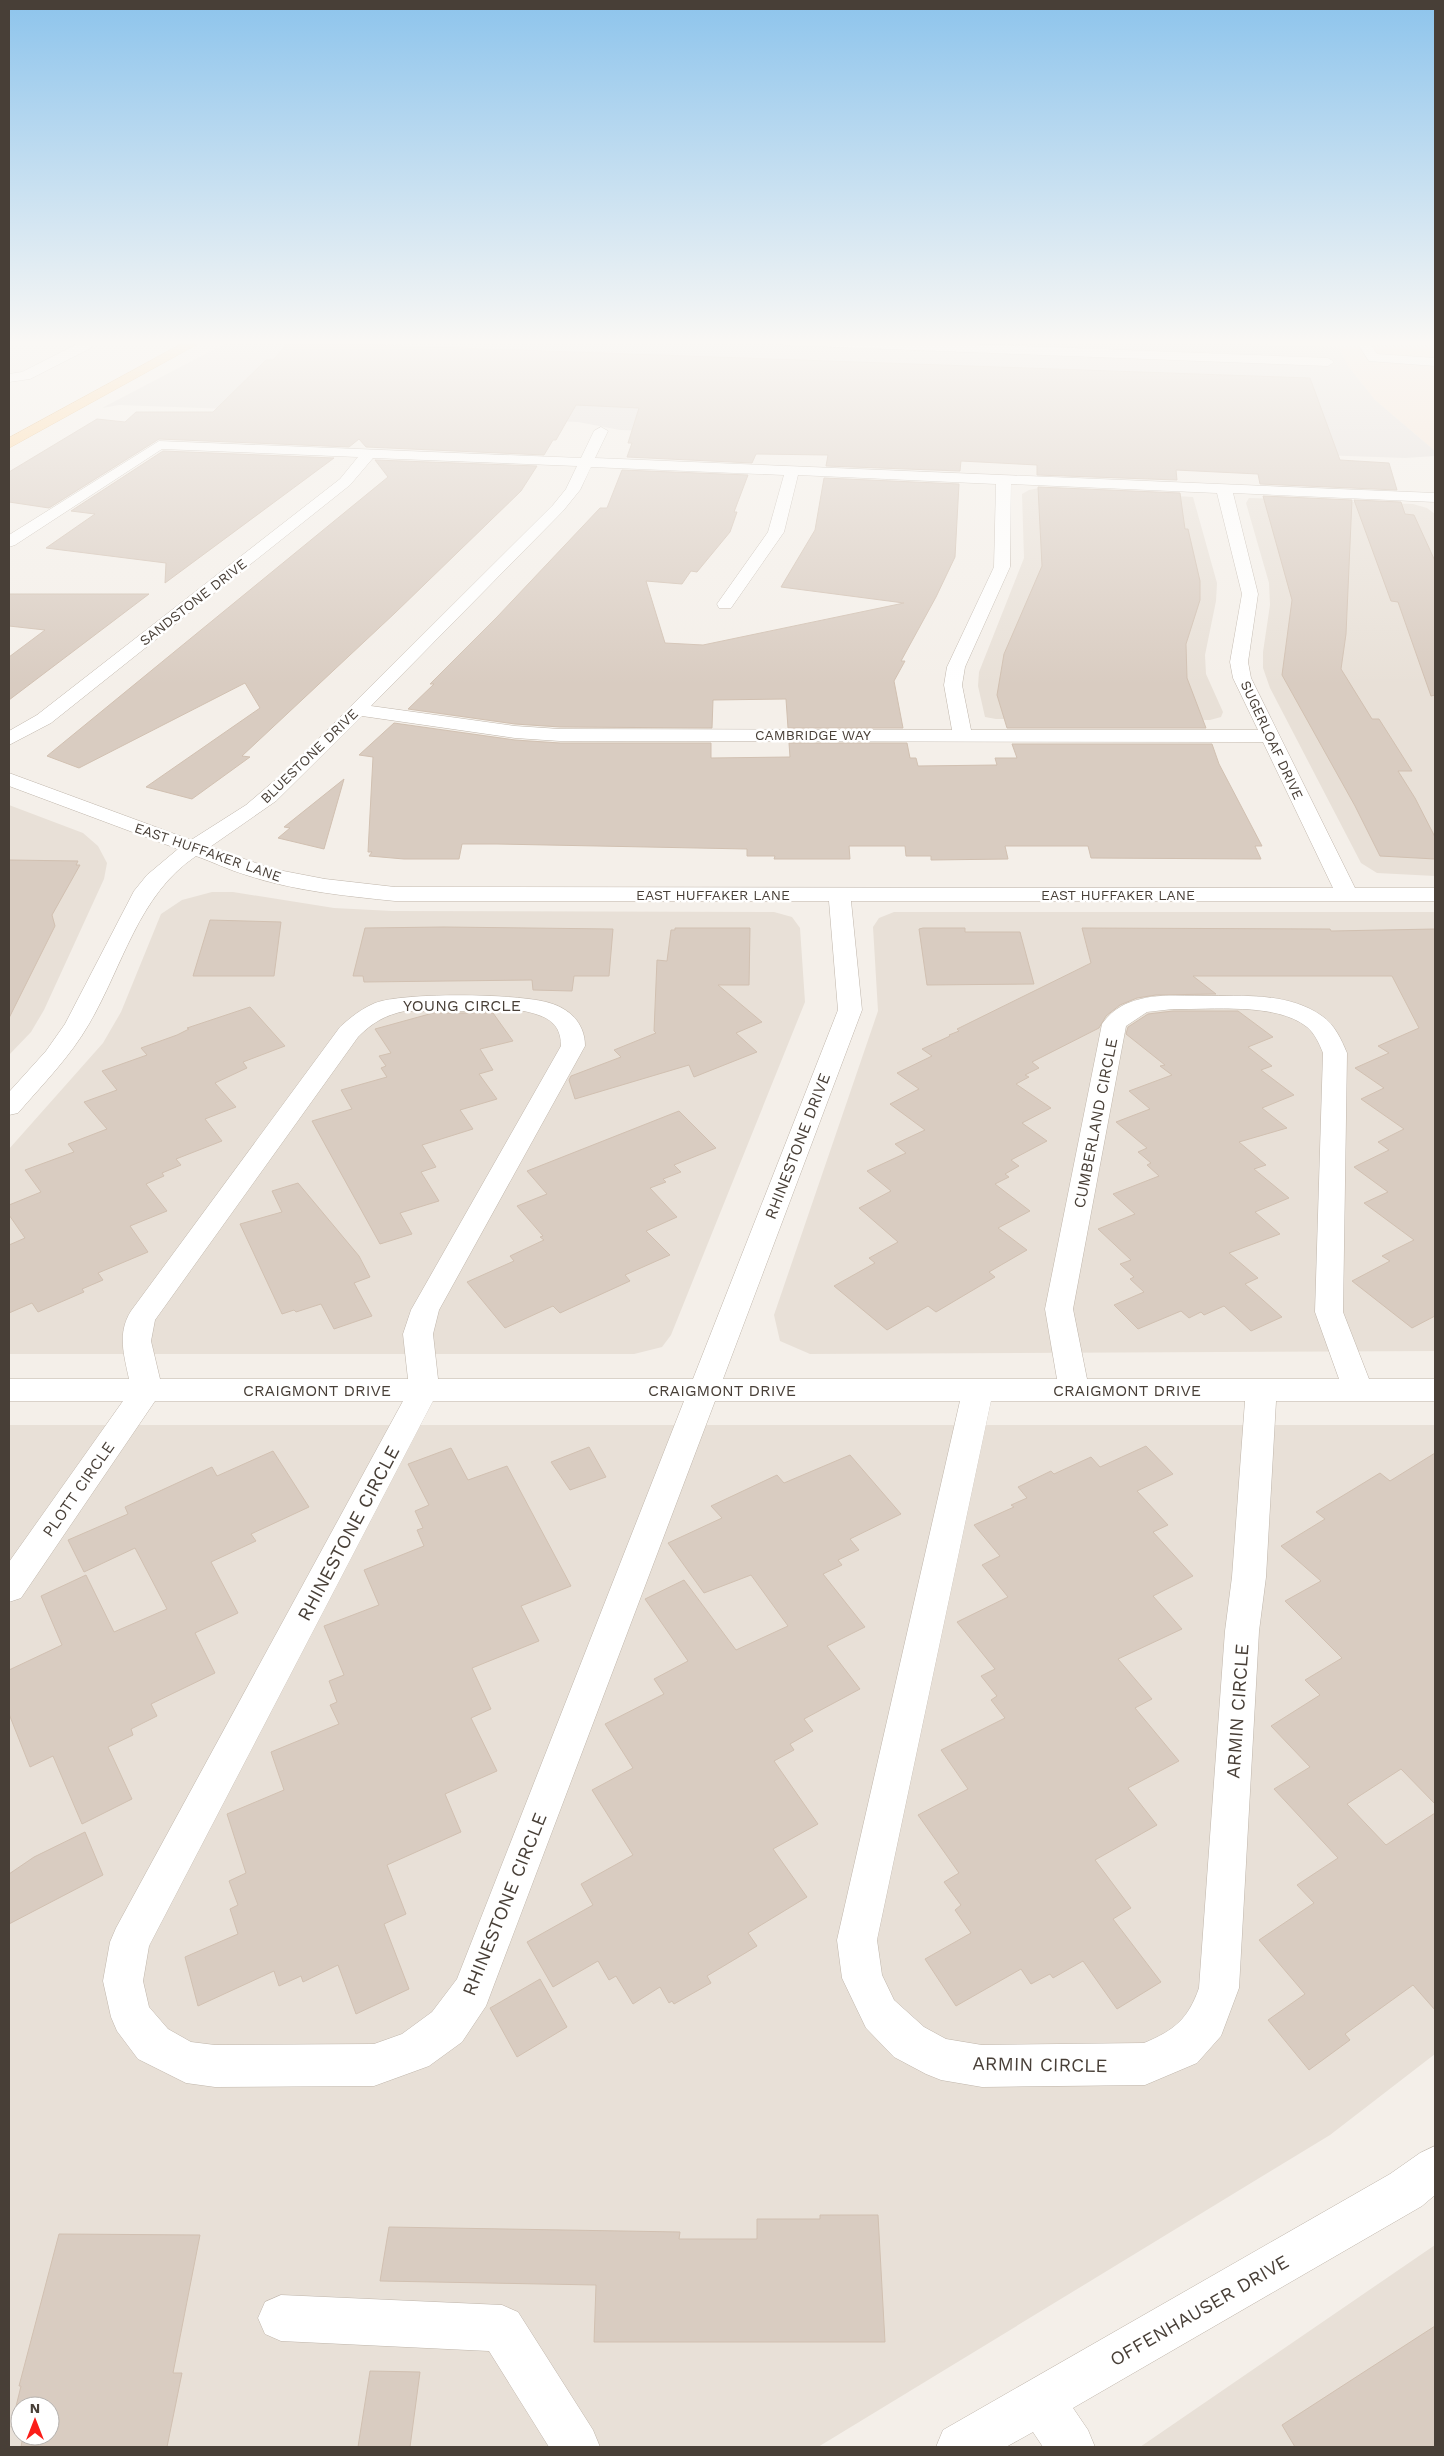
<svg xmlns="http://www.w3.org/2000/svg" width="1444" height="2456" viewBox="0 0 1444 2456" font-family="'Work Sans',sans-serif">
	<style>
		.residential { fill: #e8e0d7; fill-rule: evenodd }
		.commercial { fill: #f6e3d4 }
		.industrial { fill: #e4deda }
		.building { fill: #d9ccc1; stroke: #d1c0b1 }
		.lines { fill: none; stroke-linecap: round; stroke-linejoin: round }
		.minor-casing { stroke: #c0b6ab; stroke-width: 1 }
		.major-casing { stroke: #e5ae66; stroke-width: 1 }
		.minor { fill: #fff; fill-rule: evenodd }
		.major { fill: #ffd397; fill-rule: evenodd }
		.labels { text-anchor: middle; stroke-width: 5; stroke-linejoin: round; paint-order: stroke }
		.far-street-label { font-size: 14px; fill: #483f37; stroke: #fff }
		.street-label { font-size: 16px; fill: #483f37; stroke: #fff }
		.near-street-label { font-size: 19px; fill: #483f37; stroke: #fff }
	</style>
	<rect width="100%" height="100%" fill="#f4efe9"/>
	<!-- residential -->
	<path class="residential" d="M 1039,488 L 1193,497 L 1217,583 L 1216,601 L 1205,655 L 1206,674 L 1223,712 L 1221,717 L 1210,720 L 996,719 L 985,717 L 978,686 L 979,672 L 1024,558 L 1022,494 L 1029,490 Z
		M 1249,498 L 1413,504 L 1427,508 L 1435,514 L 1435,876 L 1377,873 L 1361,863 L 1270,688 L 1263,668 L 1263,652 L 1270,605 L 1269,583 L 1246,503 Z
		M 9,805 L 83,833 L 98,846 L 107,863 L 104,879 L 44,1010 L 31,1032 L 9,1055 Z
		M 212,892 L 233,892 L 334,908 L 392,911 L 774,912 L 792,917 L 800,928 L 805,1002 L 671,1335 L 662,1347 L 634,1354 L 9,1354 L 9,1149 L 103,1043 L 121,1012 L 161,914 L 182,900 Z
		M 894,912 L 1435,912 L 1435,1351 L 810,1354 L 780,1341 L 774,1315 L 878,1011 L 873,927 L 879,918 Z
		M 9,1425 L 1435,1425 L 1435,2054 L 1330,2135 L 818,2447 L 9,2447 ZM 20,2406 L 50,2406 L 50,2436 L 20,2436 Z
		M 1435,2245 L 1435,2447 L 1140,2447 Z"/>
	<!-- commercial -->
	<path class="commercial" d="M 1339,347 L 1435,347 L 1435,451 L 1375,400 L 1348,366 Z"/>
	<!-- industrial -->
	<path class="industrial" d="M 230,341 L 1153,341 L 1339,347 L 1348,366 L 1375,400 L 1435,451 L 1435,456 L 1405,458 L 620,430 L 578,422 L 119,405 L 102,408 Z"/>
	<!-- building -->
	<path class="building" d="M 289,342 L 1310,378 L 1340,460 L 1389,463 L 1397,490 L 1260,484 L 1258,474 L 1176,470 L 1177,480 L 1037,475 L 1037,465 L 961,461 L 960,471 L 826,466 L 828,455 L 756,454 L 752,463 L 627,457 L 632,443 L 628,443 L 639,408 L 576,405 L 556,440 L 553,440 L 544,455 L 366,447 L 359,439 L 349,447 L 159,439 L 49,508 L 9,502 L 9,472 L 97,419 L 125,422 L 136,412 L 213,412 L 266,360 L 273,360 Z
		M 163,451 L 334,458 L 165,583 L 166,563 L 46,548 L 95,514 L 71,511 Z
		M 375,460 L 537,466 L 521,491 L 395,613 L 242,756 L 250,757 L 192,799 L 146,787 L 260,708 L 245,683 L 79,768 L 47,756 L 388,477 Z
		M 622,470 L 748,475 L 734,512 L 737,512 L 730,532 L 697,572 L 691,571 L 682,584 L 646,581 L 665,643 L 703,645 L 904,603 L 781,587 L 815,530 L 824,478 L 959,484 L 955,557 L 936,597 L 901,661 L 905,661 L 894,681 L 903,728 L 788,728 L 786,699 L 713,700 L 712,728 L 560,727 L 515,724 L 408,709 L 434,684 L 430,684 L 497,617 L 600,508 L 607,508 Z
		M 1038,487 L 1180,493 L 1185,529 L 1188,529 L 1200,581 L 1200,600 L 1186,644 L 1187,678 L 1206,728 L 1007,728 L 997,695 L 1004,654 L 1042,566 Z
		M 1263,496 L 1352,500 L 1346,634 L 1341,669 L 1372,719 L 1379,719 L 1412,771 L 1398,771 L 1415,798 L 1435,837 L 1435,859 L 1380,856 L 1355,806 L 1282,675 L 1292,600 Z
		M 1354,500 L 1401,502 L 1405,514 L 1414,515 L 1435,561 L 1435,695 L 1431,696 L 1398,602 L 1391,601 Z
		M 9,594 L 149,594 L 9,700 L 9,657 L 45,630 L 9,626 Z
		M 394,723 L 515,740 L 560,743 L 711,743 L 711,758 L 790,757 L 789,743 L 907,743 L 910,758 L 916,758 L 918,766 L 997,765 L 995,758 L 1017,758 L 1012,744 L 1212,744 L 1219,764 L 1262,846 L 1255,846 L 1261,859 L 1091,858 L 1088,846 L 1005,846 L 1008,859 L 931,860 L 931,856 L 906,856 L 905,846 L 849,846 L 850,859 L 774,859 L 775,856 L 747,856 L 747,849 L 497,844 L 462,844 L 459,859 L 404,859 L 369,856 L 372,852 L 368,852 L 373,757 L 359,755 Z
		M 344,779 L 324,849 L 278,838 L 290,828 L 284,827 Z
		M 9,860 L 78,861 L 76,865 L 80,865 L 52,915 L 55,926 L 9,1018 Z
		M 210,920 L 281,922 L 274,976 L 193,976 Z
		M 444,927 L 613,929 L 609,976 L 574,976 L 572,991 L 533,990 L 532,980 L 364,982 L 363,976 L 353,976 L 365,928 Z
		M 675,928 L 750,928 L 749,985 L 718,985 L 762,1022 L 736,1033 L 757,1052 L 694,1077 L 689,1065 L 575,1099 L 569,1080 L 571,1076 L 621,1057 L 614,1050 L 656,1033 L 654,1031 L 657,960 L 667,961 L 671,930 L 675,930 Z
		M 923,928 L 965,928 L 965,932 L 1020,932 L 1034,984 L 927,985 L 919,929 Z
		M 1082,928 L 1330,929 L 1331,931 L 1435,929 L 1435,1316 L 1412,1328 L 1352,1281 L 1390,1261 L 1382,1256 L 1414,1240 L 1364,1203 L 1388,1192 L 1354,1167 L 1389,1150 L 1378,1142 L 1404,1129 L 1361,1099 L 1384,1088 L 1355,1068 L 1389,1053 L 1378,1046 L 1419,1028 L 1392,976 L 1193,976 L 1216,994 L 1156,995 L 1137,998 L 1120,1005 L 1106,1016 L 1099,1028 L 1032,1062 L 1039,1068 L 1025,1075 L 1029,1077 L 1016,1084 L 1051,1108 L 1022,1123 L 1047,1141 L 1011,1160 L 1019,1166 L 1005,1174 L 1009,1177 L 995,1184 L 1030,1211 L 998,1228 L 1027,1250 L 989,1272 L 995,1277 L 936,1312 L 928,1306 L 887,1330 L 834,1286 L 875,1263 L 869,1258 L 898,1242 L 859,1208 L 891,1191 L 867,1171 L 906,1153 L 895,1144 L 925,1130 L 890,1104 L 919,1089 L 897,1073 L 932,1056 L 922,1049 L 950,1036 L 949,1035 L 959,1031 L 957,1029 L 1091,963 Z
		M 250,1007 L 285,1046 L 243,1062 L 247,1068 L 215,1083 L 236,1107 L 205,1119 L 222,1141 L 176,1159 L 181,1165 L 162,1173 L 164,1176 L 146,1184 L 167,1211 L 130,1226 L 148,1252 L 98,1273 L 103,1280 L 82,1289 L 84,1292 L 38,1312 L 32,1303 L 9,1313 L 9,1245 L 25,1238 L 9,1215 L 9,1205 L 41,1192 L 25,1170 L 74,1152 L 68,1144 L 107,1129 L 84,1102 L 117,1090 L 102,1071 L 147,1055 L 141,1048 L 177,1035 L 189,1029 L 187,1028 Z
		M 1173,1011 L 1238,1011 L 1273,1037 L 1248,1047 L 1272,1066 L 1261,1070 L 1294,1095 L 1262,1108 L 1287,1128 L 1239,1142 L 1266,1165 L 1254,1169 L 1289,1198 L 1255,1212 L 1280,1234 L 1229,1253 L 1258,1278 L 1245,1284 L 1282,1317 L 1251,1331 L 1224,1306 L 1204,1315 L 1201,1312 L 1189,1318 L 1181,1311 L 1138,1329 L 1114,1305 L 1144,1292 L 1130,1279 L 1134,1277 L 1120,1264 L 1131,1260 L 1098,1229 L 1135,1214 L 1113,1194 L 1159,1176 L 1147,1165 L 1151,1163 L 1138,1152 L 1147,1148 L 1116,1122 L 1150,1109 L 1129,1091 L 1172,1075 L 1160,1066 L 1165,1065 L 1126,1034 L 1128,1027 L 1148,1014 Z
		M 433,1013 L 493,1013 L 513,1041 L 480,1049 L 493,1070 L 479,1074 L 497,1099 L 460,1110 L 473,1129 L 422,1145 L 436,1167 L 421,1172 L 439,1201 L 400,1213 L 412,1234 L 380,1244 L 312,1121 L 352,1109 L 341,1090 L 387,1077 L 381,1068 L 386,1066 L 379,1056 L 391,1053 L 375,1029 Z
		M 679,1111 L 716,1148 L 674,1165 L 681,1172 L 663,1179 L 666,1182 L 650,1188 L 677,1217 L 646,1231 L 670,1255 L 625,1275 L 630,1281 L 560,1313 L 553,1306 L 505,1328 L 467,1282 L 514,1261 L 510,1256 L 544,1240 L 540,1237 L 543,1236 L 517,1206 L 547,1194 L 527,1171 Z
		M 298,1183 L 359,1256 L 370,1277 L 354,1283 L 372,1316 L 334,1329 L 321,1304 L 296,1312 L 294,1310 L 282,1314 L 240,1224 L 282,1212 L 272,1191 Z
		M 1146,1446 L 1173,1474 L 1137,1491 L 1168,1525 L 1153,1532 L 1193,1576 L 1153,1596 L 1182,1629 L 1118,1659 L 1152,1699 L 1135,1708 L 1179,1761 L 1128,1788 L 1157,1825 L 1095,1860 L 1131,1908 L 1113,1919 L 1161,1982 L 1117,2009 L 1083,1961 L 1053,1978 L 1050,1974 L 1031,1984 L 1021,1969 L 956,2006 L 925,1959 L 971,1933 L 955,1910 L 961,1905 L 944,1882 L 959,1873 L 918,1815 L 968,1789 L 941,1750 L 1005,1718 L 991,1700 L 997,1696 L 981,1676 L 995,1669 L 957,1622 L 1008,1597 L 982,1565 L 1000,1556 L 974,1525 L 1014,1507 L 1011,1505 L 1027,1498 L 1018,1487 L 1051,1471 L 1054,1474 L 1091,1457 L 1100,1467 Z
		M 589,1447 L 606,1477 L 570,1490 L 551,1462 Z
		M 451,1448 L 468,1480 L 507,1466 L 571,1586 L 521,1606 L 539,1641 L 472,1668 L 491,1709 L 471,1718 L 497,1771 L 445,1794 L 461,1832 L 387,1865 L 406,1914 L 384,1924 L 409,1989 L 356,2014 L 338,1965 L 303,1982 L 301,1976 L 279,1986 L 274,1971 L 198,2006 L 185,1957 L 238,1934 L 230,1909 L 238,1905 L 229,1881 L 246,1873 L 227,1814 L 284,1790 L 271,1752 L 339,1724 L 330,1705 L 337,1702 L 329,1681 L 344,1675 L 324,1626 L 379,1605 L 364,1570 L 424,1546 L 417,1530 L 423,1528 L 415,1511 L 429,1505 L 408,1464 Z
		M 273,1451 L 309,1507 L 251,1534 L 256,1541 L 211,1562 L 238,1613 L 195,1633 L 215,1673 L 151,1704 L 157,1716 L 131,1729 L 133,1735 L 108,1747 L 132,1799 L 82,1824 L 53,1756 L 30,1767 L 9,1714 L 9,1670 L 62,1645 L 41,1596 L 86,1575 L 114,1632 L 167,1609 L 135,1548 L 84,1572 L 68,1540 L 128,1514 L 125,1507 L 212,1467 L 217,1476 Z
		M 1435,1453 L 1435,1804 L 1401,1769 L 1347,1804 L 1386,1845 L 1435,1813 L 1435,2010 L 1413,1985 L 1345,2034 L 1350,2040 L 1309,2070 L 1268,2020 L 1305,1994 L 1259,1940 L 1314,1903 L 1297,1885 L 1338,1858 L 1274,1789 L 1310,1767 L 1271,1726 L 1320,1695 L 1305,1680 L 1342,1658 L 1285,1601 L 1321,1581 L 1281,1546 L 1325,1519 L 1316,1512 L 1380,1473 L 1390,1481 Z
		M 850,1455 L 901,1514 L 850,1539 L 859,1550 L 838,1560 L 842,1565 L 823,1574 L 865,1627 L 827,1646 L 860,1689 L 804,1719 L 813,1731 L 790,1744 L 794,1750 L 774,1761 L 818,1824 L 773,1849 L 807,1897 L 748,1933 L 757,1946 L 707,1976 L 711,1983 L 674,2004 L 672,2001 L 669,2003 L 660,1987 L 633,2004 L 616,1976 L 609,1980 L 598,1961 L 553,1987 L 527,1942 L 593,1905 L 581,1884 L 633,1855 L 592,1790 L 633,1768 L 605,1724 L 664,1694 L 654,1679 L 688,1661 L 645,1599 L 684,1580 L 736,1650 L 788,1626 L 751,1575 L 704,1593 L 668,1543 L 722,1518 L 711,1506 L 777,1475 L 784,1483 Z
		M 85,1832 L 103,1875 L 9,1924 L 9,1874 L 34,1857 Z
		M 540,1979 L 567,2027 L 517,2057 L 490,2008 Z
		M 820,2215 L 878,2215 L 885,2342 L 594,2342 L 596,2285 L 380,2281 L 389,2227 L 680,2232 L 679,2239 L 757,2239 L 757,2219 L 820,2219 Z
		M 59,2234 L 200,2235 L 173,2373 L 182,2373 L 167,2447 L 21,2447 L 23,2436 L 50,2436 L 50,2406 L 20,2406 L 20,2427 L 11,2427 L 21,2386 L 19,2386 Z
		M 1435,2326 L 1435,2447 L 1295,2447 L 1282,2425 Z
		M 370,2371 L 420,2372 L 410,2447 L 358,2447 Z"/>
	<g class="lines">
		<defs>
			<path id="minor" d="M 83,341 L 95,341 L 91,348 L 30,379 L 9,382 L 9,374 L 22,372 Z
				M 778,341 L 891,341 L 1328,358 L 1334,362 L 1328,366 L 784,345 Z
				M 1356,341 L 1435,341 L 1435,345 L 1371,345 L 1377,354 L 1435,358 L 1435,366 L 1369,361 Z
				M 601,427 L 608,431 L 595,458 L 1435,493 L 1435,502 L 1233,493 L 1258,594 L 1248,662 L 1251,678 L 1355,888 L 1435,888 L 1435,901 L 851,901 L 862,1010 L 723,1379 L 1057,1379 L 1045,1309 L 1102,1024 C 1108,1015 1118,1007 1128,1003 C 1153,993 1178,996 1204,996 C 1242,996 1288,992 1322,1016 C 1335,1025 1341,1039 1347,1053 L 1343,1312 L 1369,1379 L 1435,1379 L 1435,1401 L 1276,1401 L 1266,1577 L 1259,1631 L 1239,1988 L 1221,2036 L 1197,2063 L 1145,2085 L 982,2087 L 941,2080 L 926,2074 L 894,2057 L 866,2028 L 842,1978 L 837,1940 L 960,1401 L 715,1401 L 486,2006 L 462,2042 L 429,2066 L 374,2086 L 215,2087 L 186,2083 L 138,2059 L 117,2031 L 111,2017 L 103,1981 L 110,1942 L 116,1928 L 403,1401 L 155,1401 L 21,1598 L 9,1602 L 9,1562 L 123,1401 L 9,1401 L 9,1379 L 129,1379 C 124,1355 117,1333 131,1311 L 340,1027 C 351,1017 361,1009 375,1003 C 403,992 525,993 553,1004 C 573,1011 585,1026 585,1046 L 439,1310 L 433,1334 L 438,1379 L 693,1379 L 838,1010 L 829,901 L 395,901 C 346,896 294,891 246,875 C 229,870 213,862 196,856 C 138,895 123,966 89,1024 C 70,1057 43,1084 18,1113 L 9,1115 L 9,1092 L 46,1051 L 65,1024 L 134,891 L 147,875 L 178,849 L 9,786 L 9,773 L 191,840 L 246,805 L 288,769 L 553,505 L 566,489 L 577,466 L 373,458 L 350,485 L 51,723 L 9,745 L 9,731 L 37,715 L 340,479 L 358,457 L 162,449 L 15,545 L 9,547 L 9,535 L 159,441 L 581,458 L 594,431 ZM 591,467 L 784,475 L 768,532 L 717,604 L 719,608 L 731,608 L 784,532 L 798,475 L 996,484 L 994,567 L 947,667 L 944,685 L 952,730 L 560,729 L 515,726 L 371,706 L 563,511 L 580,490 ZM 1011,484 L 1217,493 L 1242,594 L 1230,662 L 1233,678 L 1258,730 L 971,730 L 962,685 L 965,667 L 1010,567 ZM 362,716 L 515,738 L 560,741 L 1263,742 L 1333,888 L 395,887 L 325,879 L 273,869 L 210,847 L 276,801 ZM 1173,1009 C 1211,1010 1276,1002 1307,1027 C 1315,1034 1319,1043 1323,1053 L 1315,1312 L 1339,1379 L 1087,1379 L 1073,1309 L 1126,1026 L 1147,1012 ZM 405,1011 L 524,1011 C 546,1016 561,1022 561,1046 L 411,1310 L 403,1334 L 408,1379 L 160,1379 L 151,1341 L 155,1320 L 358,1037 C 372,1023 385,1015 405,1011 ZM 433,1401 L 684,1401 L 457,1979 L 432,2012 L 402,2034 L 374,2044 L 215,2045 L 191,2042 L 168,2029 L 149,2007 L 143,1981 L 149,1946 ZM 991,1401 L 1245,1401 L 1232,1577 L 1225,1631 L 1199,1988 C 1188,2019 1175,2030 1144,2043 L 982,2045 L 946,2039 L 924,2027 L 894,2000 L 882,1975 L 877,1940 Z
				M 1435,2146 L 1435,2195 L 1422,2206 L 1073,2408 L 1088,2430 L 1095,2447 L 1043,2447 L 1033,2432 L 1006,2447 L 936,2447 L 943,2430 L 1390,2174 L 1420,2153 Z
				M 281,2295 L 502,2305 L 518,2312 L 593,2430 L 600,2447 L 549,2447 L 489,2351 L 281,2341 L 265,2334 L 258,2318 L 265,2302 Z"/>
			<path id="major" d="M 187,341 L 203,341 L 9,448 L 9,438 Z"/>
		</defs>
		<!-- minor casing -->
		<use href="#minor" class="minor-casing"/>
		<!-- major casing -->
		<use href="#major" class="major-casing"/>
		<!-- minor -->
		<use href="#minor" class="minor"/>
		<!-- major -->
		<use href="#major" class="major"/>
	</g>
	<!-- sky -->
	<linearGradient id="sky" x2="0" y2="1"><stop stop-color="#8dc4ec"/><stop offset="0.5" stop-color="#faf8f5"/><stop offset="1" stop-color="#faf8f5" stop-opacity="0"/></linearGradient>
	<rect width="1444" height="685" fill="url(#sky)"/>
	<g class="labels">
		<!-- far-street labels -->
		<g class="far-street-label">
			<text transform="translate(193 602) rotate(-38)" y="5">SANDSTONE DRIVE</text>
			<text x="813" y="740">CAMBRIDGE WAY</text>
			<text transform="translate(1272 740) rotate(65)" y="5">SUGERLOAF DRIVE</text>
			<text transform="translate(309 756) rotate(-44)" y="5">BLUESTONE DRIVE</text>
			<text transform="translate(208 852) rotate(19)" y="5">EAST HUFFAKER LANE</text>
			<text x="713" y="900">EAST HUFFAKER LANE</text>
			<text x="1118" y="900">EAST HUFFAKER LANE</text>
		</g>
		<!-- street labels -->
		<g class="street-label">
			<text x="462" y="1011">YOUNG CIRCLE</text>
			<text transform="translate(1095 1123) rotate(-79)" y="6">CUMBERLAND CIRCLE</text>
			<text transform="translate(797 1146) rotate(-69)" y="6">RHINESTONE DRIVE</text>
			<text x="317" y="1396">CRAIGMONT DRIVE</text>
			<text x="722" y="1396">CRAIGMONT DRIVE</text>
			<text x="1127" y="1396">CRAIGMONT DRIVE</text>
			<text transform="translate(78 1489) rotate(-55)" y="6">PLOTT CIRCLE</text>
		</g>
		<!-- near-street labels -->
		<g class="near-street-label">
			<text transform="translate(348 1533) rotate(-62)" y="7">RHINESTONE CIRCLE</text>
			<text transform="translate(1237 1711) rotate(-86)" y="7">ARMIN CIRCLE</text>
			<text transform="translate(504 1904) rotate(-68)" y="7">RHINESTONE CIRCLE</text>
			<text transform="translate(1040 2064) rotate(1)" y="7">ARMIN CIRCLE</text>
			<text transform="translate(1199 2310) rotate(-30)" y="7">OFFENHAUSER DRIVE</text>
		</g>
	</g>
	<!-- border -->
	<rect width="1444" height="2456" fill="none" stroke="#483f37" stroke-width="20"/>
	<!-- north arrow -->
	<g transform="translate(35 2421)"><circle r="24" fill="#ffffff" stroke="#b6b2af"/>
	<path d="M0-4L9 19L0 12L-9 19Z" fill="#fb1d19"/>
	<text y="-8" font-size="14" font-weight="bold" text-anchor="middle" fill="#483f37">N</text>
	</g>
</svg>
